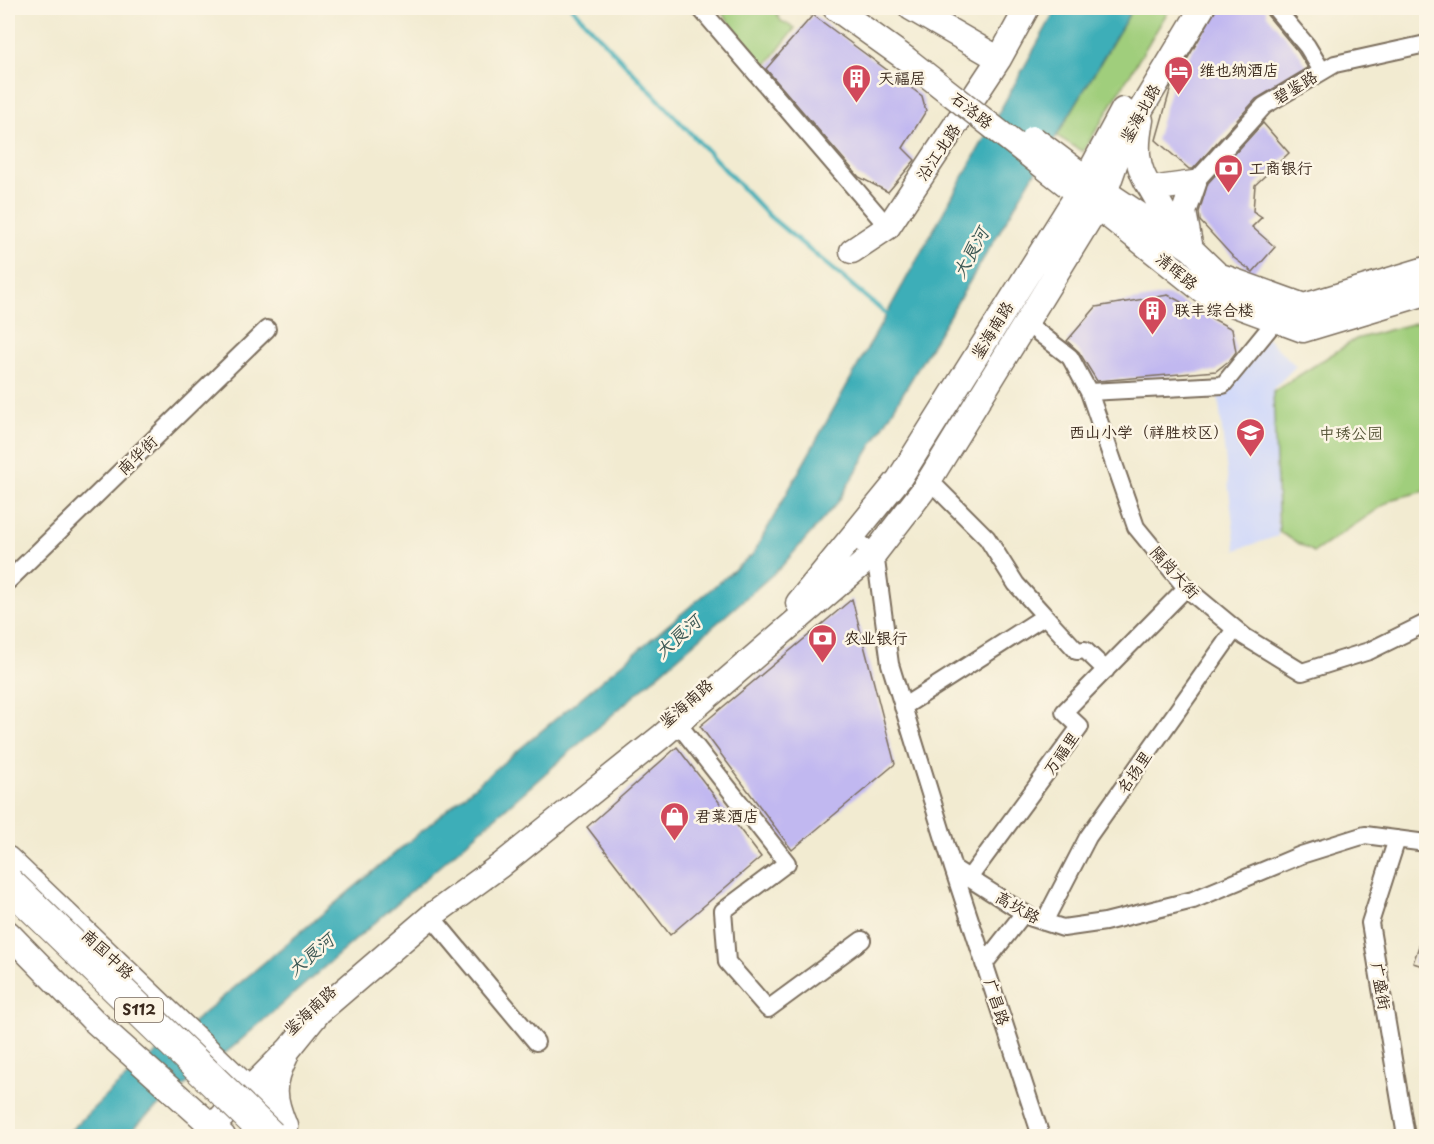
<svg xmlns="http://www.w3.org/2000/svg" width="1434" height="1144" viewBox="0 0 1434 1144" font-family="'Playpen Sans','LXGW WenKai TC',sans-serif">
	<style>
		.built { fill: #d1d9f9 }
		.green { fill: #a0ce7c; stroke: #6e7c4d; stroke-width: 1.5 }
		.water { fill: #3eaeb8; stroke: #3c6c6b; stroke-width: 1.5 }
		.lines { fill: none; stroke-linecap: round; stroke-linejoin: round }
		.stream { stroke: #3eaeb8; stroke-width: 4.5 }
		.building { fill: #c1b8f0 }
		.street-casing { stroke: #7b6e5d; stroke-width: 20 }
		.secondary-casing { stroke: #7b6e5d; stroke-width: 27 }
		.street { stroke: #fff; stroke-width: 16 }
		.secondary { stroke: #fff; stroke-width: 24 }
		.secondary-bridge-casing { stroke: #7b6e5d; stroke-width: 27; stroke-linecap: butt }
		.highway-bridge-casing { stroke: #7b6e5d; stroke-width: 34; stroke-linecap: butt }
		.secondary-bridge { stroke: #fff; stroke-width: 24 }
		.highway-bridge { stroke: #fff; stroke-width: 32 }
		.labels { text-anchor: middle; stroke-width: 5; stroke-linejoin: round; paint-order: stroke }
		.shield { fill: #fcf5e5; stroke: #75675a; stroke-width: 1.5 }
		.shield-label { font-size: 15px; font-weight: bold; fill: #3b2a1e }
		.poi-label { font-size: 16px; fill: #3b2a1e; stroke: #fcf5e5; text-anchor: start }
		.street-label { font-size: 16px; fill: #3b2a1e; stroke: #fcf5e5 }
		.park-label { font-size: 16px; fill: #545336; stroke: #fcf5e5 }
		.water-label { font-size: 18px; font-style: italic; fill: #3c5854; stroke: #fcf5e5 }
	</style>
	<rect width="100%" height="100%" fill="#fcf5e5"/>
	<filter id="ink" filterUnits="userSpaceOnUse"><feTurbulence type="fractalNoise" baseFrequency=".0167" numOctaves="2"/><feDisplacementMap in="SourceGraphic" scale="12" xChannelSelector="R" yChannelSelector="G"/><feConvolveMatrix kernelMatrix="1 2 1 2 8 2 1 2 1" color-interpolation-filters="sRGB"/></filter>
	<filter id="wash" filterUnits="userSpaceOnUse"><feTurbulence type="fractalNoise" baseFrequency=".008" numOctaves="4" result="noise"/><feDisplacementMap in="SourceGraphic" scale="24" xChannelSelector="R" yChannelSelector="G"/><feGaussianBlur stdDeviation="1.35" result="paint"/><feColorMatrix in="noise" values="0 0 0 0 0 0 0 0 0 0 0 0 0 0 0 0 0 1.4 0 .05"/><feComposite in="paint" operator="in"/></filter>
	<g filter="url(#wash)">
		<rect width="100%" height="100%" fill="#f2ebd1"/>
		<!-- built -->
		<path class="built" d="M 1266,337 L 1296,366 L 1273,389 L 1278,536 L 1236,550 L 1218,395 Z"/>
		<!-- green -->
		<path class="green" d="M 718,8 L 774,8 L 781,21 L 795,28 L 765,67 Z
			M 1133,8 L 1170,8 L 1083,152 L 1057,136 Z
			M 1426,320 L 1426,491 L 1393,499 L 1314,552 L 1279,532 L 1273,392 L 1356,339 Z"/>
		<!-- water -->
		<path class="water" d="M 1057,8 L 1133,8 L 838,502 L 781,567 L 234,1046 L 145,1117 L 126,1136 L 65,1136 L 113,1089 L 753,554 Z"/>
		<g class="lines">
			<!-- stream -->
			<path class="stream" d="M 572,8 L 768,215 L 890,317"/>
		</g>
		<g id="blocks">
			<!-- building -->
			<path class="building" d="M 1217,8 L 1265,8 L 1267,15 L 1298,52 L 1308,68 L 1256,99 L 1193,169 L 1189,169 L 1156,140 L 1171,87 Z
				M 813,15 L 922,96 L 926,111 L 903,148 L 915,160 L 888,192 L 859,177 L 766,69 Z
				M 1263,123 L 1289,153 L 1255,185 L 1253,211 L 1262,217 L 1252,227 L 1275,247 L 1253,272 L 1234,258 L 1200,221 L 1199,212 L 1208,183 Z
				M 1168,295 L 1232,329 L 1236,352 L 1230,360 L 1216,371 L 1097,381 L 1079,352 L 1067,341 L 1096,307 Z
				M 852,599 L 895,764 L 792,850 L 700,726 Z
				M 677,747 L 761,857 L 670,935 L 587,827 Z
				M 1425,929 L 1426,929 L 1426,967 L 1413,963 Z"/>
		</g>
	</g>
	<g filter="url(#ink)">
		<use href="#blocks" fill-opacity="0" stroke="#7b6e5d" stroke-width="1.5"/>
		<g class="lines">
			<defs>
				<path id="street" d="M 700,8 L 888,227
					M 1275,8 L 1307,46 L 1322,71
					M 1194,183 L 1264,106 L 1335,64 L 1426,44
					M 1026,323 L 1070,357 L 1089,392 L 1136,527 L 1186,588 L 1245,637 L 1302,672 L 1369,651 L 1426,623
					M 1089,392 L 1223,385 L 1276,320
					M 931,482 L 987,538 L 1016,584 L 1045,616
					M 853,538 L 875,553 L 890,664 L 953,868 L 1041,1136
					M 8,581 L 267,329
					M 903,707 L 1045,616 L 1077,651 L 1085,650 L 1106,670
					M 672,716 L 787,863 L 723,911 L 727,962 L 768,1009 L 862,940
					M 1397,839 L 1370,923 L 1406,1136
					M 953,868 L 1032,918 L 1063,928 L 1105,922 L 1193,900 L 1301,855 L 1365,835 L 1426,843
					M 969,878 L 1080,727 L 1064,712 L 1186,588
					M 431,916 L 536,1042
					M 1044,922 L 1088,837 L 1235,629
					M 984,964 L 1024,913"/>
				<path id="secondary" d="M 835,8 L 905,58
					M 911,8 L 999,59
					M 1141,120 C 1136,146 1135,167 1151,189 L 1194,183
					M 1092,183 L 1191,249 L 1218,275 L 1304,306 L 1426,269
					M 1151,189 L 1181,241
					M 1085,197 L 1208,295 L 1303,330 L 1426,293
					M 1191,249 L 1184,212 L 1194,183
					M 852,251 L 888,227 L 999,59 L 1027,8
					M 798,603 L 899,479 L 1079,192 L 1123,110
					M 8,859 L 239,1080 L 264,1110 L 285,1125
					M 8,933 L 93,1020 L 223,1136
					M 285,1126 C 273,1097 272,1084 286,1056
					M 203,1136 L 289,1049 L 319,1012 L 431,916 L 501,865 L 662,736 L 875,553 L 922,492 L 1097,207 L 1105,193 L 1125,136 L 1202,8"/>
			</defs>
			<!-- street casing -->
			<use href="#street" class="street-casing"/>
			<!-- secondary casing -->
			<use href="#secondary" class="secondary-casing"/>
			<!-- street -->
			<use href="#street" class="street"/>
			<!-- secondary -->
			<use href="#secondary" class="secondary"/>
			<defs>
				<path id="secondary-bridge" d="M 905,58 L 1067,185
					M 1033,138 L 1074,169"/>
				<path id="highway-bridge" d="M 8,883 L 270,1136"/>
			</defs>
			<!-- secondary-bridge casing -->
			<use href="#secondary-bridge" class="secondary-bridge-casing"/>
			<!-- highway-bridge casing -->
			<use href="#highway-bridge" class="highway-bridge-casing"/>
			<!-- secondary-bridge -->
			<use href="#secondary-bridge" class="secondary-bridge"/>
			<!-- highway-bridge -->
			<use href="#highway-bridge" class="highway-bridge"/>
		</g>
	</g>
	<!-- icons -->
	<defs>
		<symbol id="hotel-pin" viewBox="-11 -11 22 30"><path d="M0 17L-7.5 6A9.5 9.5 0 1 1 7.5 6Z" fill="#d1495b" stroke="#fcf5e5"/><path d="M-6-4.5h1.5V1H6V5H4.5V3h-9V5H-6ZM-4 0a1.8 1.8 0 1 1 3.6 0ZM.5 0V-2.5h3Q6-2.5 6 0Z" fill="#fff"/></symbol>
		<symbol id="building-pin" viewBox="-11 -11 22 30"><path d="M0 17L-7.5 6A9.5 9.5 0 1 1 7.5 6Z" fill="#d1495b" stroke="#fcf5e5"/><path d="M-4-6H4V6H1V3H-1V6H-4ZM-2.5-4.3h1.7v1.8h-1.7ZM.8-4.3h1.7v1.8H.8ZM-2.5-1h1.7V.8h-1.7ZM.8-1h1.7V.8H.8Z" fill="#fff"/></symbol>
		<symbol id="bank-pin" viewBox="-11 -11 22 30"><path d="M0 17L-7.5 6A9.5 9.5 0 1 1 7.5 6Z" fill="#d1495b" stroke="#fcf5e5"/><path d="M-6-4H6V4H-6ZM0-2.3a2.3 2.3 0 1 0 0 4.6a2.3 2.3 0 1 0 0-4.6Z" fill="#fff"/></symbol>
		<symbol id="school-pin" viewBox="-11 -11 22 30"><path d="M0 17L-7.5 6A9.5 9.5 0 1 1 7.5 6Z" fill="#d1495b" stroke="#fcf5e5"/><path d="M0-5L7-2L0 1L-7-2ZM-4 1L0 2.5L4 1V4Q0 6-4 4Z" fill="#fff"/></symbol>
		<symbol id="shop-pin" viewBox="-11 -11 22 30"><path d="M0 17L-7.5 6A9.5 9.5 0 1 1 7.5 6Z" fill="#d1495b" stroke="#fcf5e5"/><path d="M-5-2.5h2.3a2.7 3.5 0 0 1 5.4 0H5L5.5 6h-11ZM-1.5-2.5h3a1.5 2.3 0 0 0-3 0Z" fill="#fff"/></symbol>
	</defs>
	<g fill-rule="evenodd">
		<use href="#hotel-pin" x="1162" y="54" width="33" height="45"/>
		<use href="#building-pin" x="840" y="62" width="33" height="45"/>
		<use href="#bank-pin" x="1212" y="152" width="33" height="45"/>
		<use href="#building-pin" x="1136" y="294" width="33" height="45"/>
		<use href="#school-pin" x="1234" y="416" width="33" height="45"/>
		<use href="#bank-pin" x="806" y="622" width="33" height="45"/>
		<use href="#shop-pin" x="658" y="800" width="33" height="45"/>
	</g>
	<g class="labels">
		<!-- shield labels -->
		<rect class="shield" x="115" y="998" width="48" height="24" rx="4.5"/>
		<g class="shield-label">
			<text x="139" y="1015">S112</text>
		</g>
		<!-- poi labels -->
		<g class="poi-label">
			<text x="1199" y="76">维也纳酒店</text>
			<text x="878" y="84">天福居</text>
			<text x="1249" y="174">工商银行</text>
			<text x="1174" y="316">联丰综合楼</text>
			<text x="1229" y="438" text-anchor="end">西山小学（祥胜校区）</text>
			<text x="844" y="644">农业银行</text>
			<text x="695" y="822">君莱酒店</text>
		</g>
		<!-- street labels -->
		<g class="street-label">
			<text transform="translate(1295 87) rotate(-31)" y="6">碧鉴路</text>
			<text transform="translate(972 110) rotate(38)" y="6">石洛路</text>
			<text transform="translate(1140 113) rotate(-61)" y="6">鉴海北路</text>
			<text transform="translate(938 152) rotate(-56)" y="6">沿江北路</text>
			<text transform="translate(1177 271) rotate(39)" y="6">清晖路</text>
			<text transform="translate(992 330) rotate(-58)" y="6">鉴海南路</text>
			<text transform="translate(137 455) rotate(-44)" y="6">南华街</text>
			<text transform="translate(1175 572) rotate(48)" y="6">隔岗大街</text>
			<text transform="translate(686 703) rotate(-41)" y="6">鉴海南路</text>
			<text transform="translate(1061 753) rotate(-54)" y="6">万福里</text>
			<text transform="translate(1134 772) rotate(-55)" y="6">名扬里</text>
			<text transform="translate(1018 907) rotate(29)" y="6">高坎路</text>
			<text transform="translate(108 954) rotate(43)" y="6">南国中路</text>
			<text transform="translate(1381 986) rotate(80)" y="6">广盛街</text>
			<text transform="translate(997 1002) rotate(72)" y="6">广昌路</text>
			<text transform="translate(310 1010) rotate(-43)" y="6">鉴海南路</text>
		</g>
		<!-- park labels -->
		<g class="park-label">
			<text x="1351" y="439">中琇公园</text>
		</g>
		<!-- water labels -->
		<g class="water-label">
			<text transform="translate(971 253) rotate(-61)" y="6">大良河</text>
			<text transform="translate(678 637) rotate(-42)" y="6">大良河</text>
			<text transform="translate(311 955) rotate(-40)" y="6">大良河</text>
		</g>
	</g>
	<!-- margin -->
	<rect width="1434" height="1144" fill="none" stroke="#fcf5e5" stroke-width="30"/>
</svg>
